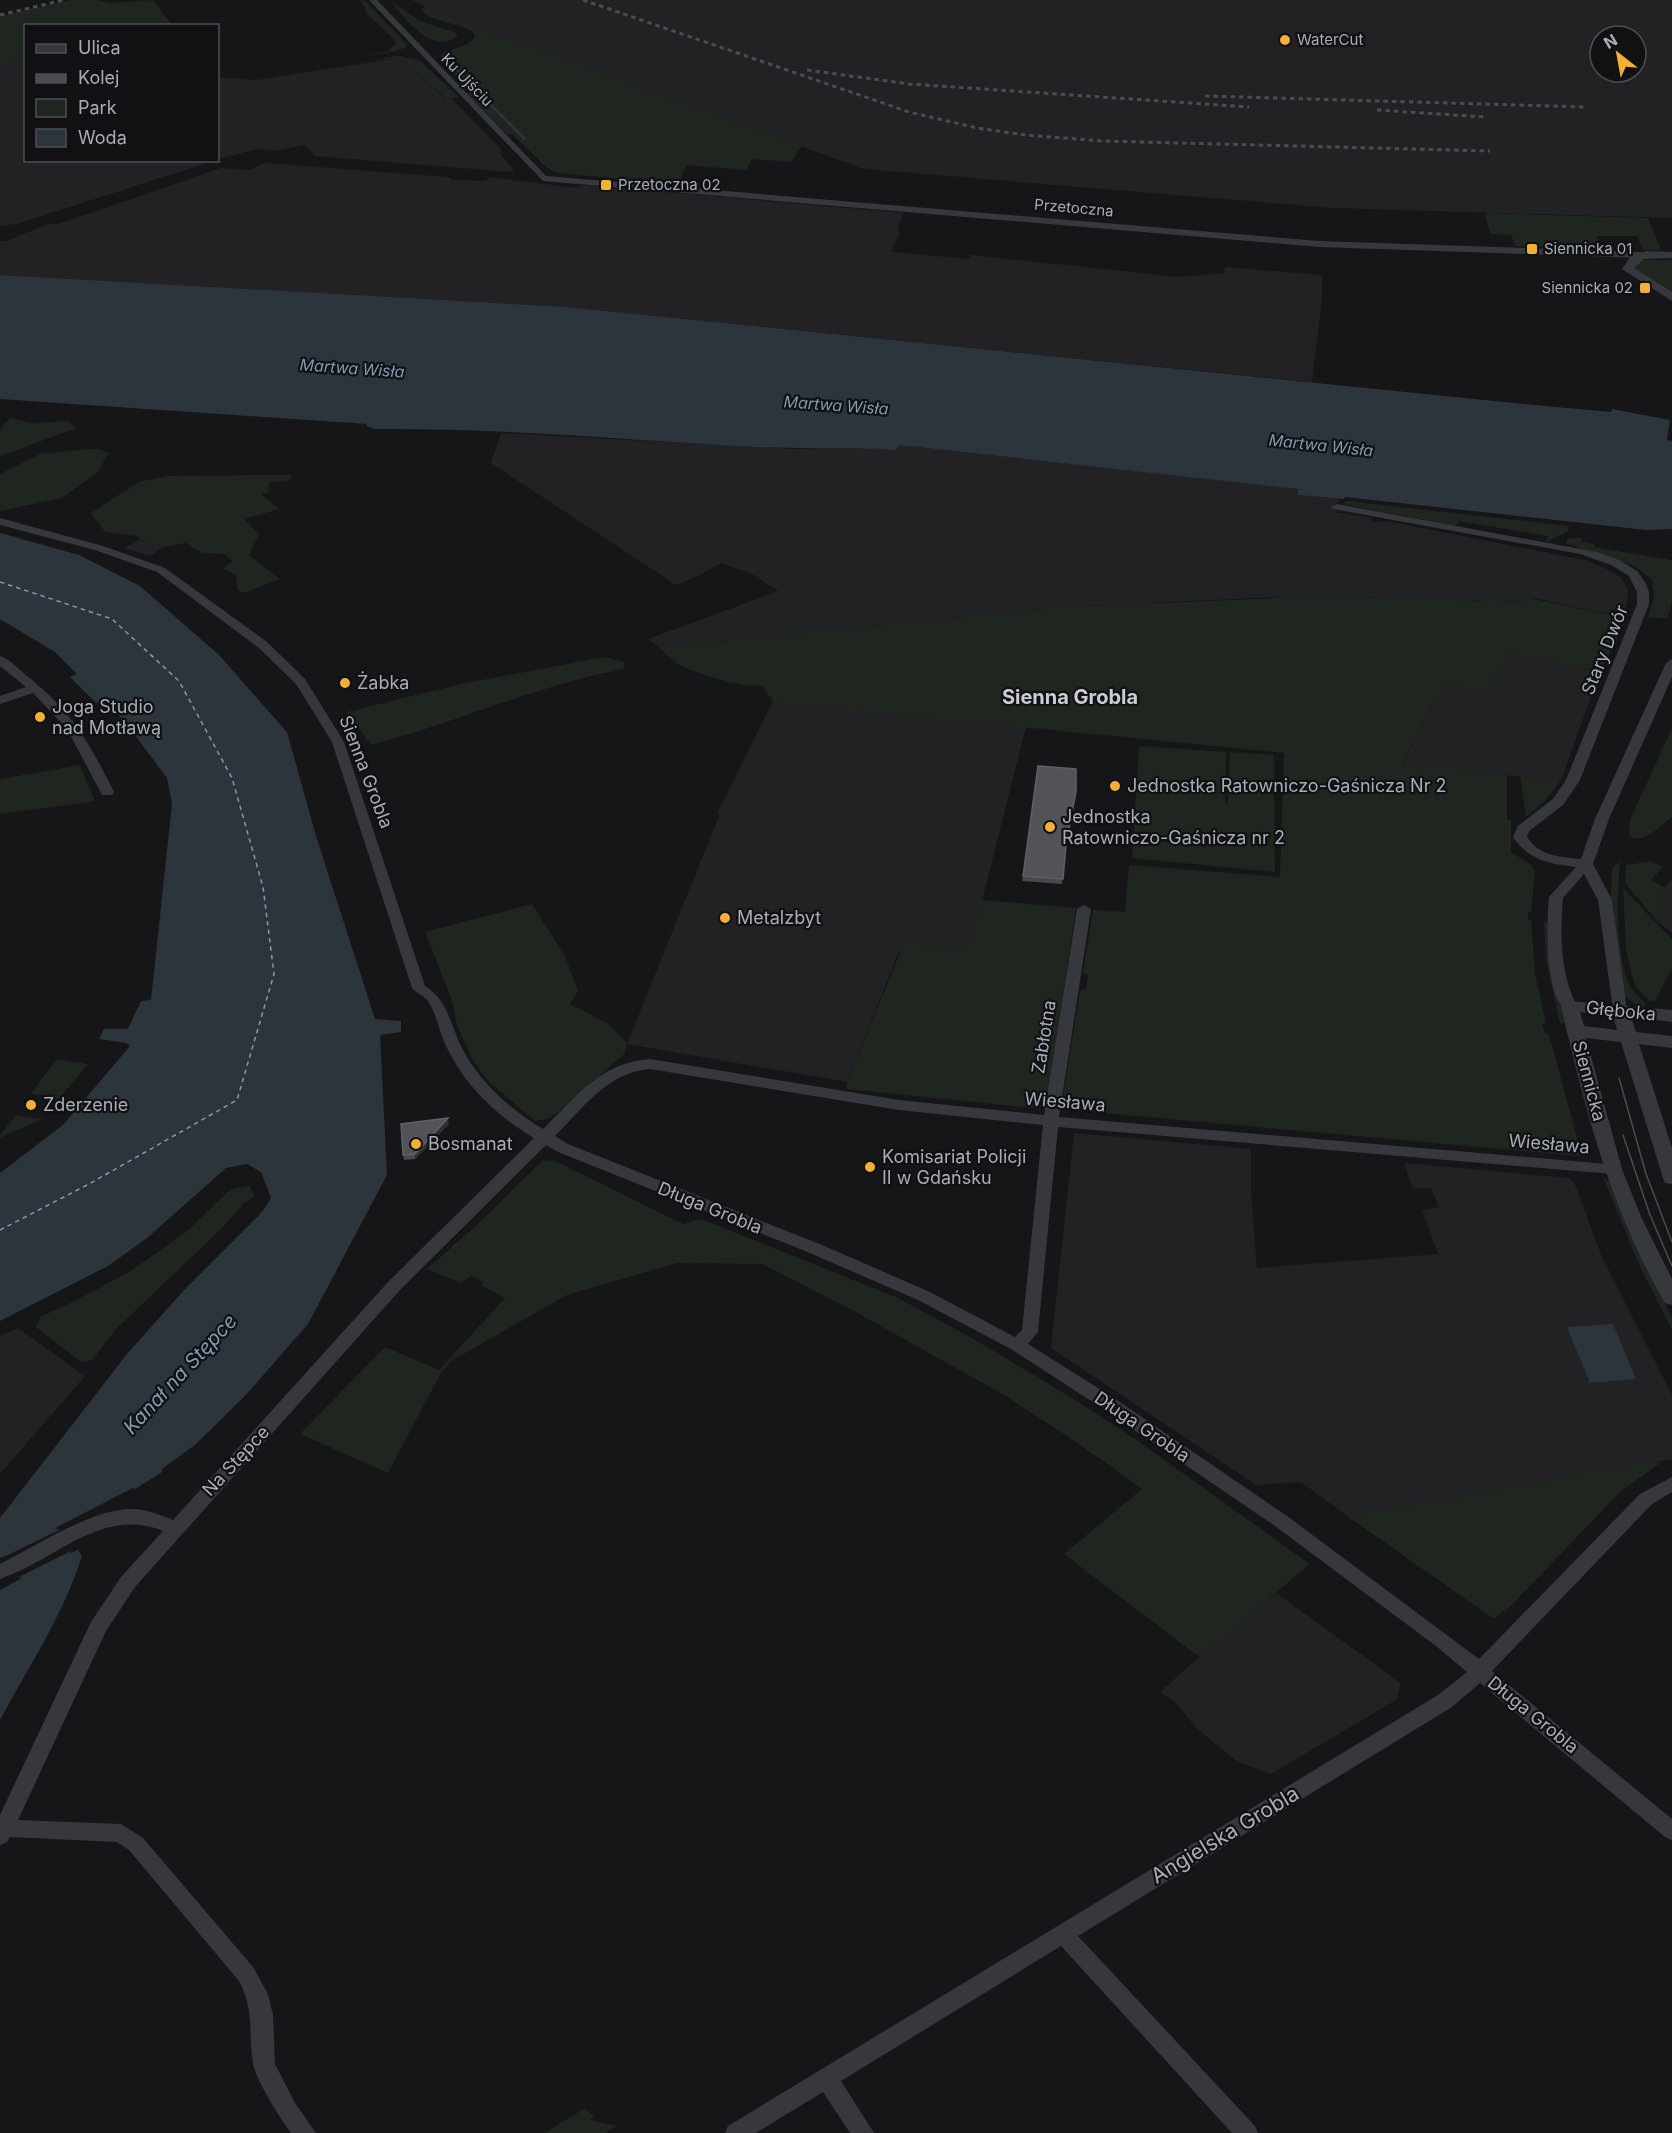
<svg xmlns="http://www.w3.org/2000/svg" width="1672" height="2133" viewBox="0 0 1672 2133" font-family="Inter,sans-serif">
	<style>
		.built { fill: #222225; fill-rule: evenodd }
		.green { fill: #1e261f }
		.water { fill: #2c353c }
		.pier { fill: #161618 }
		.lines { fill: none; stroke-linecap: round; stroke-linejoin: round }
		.stream { stroke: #2c353c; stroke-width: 3 }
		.ferry { stroke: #7f9bb3; stroke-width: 1.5; stroke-dasharray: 4.5 4; stroke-linecap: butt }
		.minor { fill: #37383d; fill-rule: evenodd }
		.tertiary { fill: #37383d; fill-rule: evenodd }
		.tram { stroke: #4a4c52; stroke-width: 1.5 }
		.rail { stroke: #4a4c52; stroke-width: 3; stroke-dasharray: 4.5 4; stroke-linecap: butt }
		.wall { fill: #47494d }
		.shaded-wall { fill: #2f3033 }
		.building { fill: #525359; stroke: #5f6168; stroke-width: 1.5 }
		.poi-dot { fill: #f2b134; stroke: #111113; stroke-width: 2 }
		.labels { text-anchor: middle; stroke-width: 4.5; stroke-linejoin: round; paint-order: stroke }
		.far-poi-label { font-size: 15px; fill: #a8adb8; stroke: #111113; text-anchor: start }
		.far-street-label { font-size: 15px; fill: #a8adb8; stroke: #111113 }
		.far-water-label { font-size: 16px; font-style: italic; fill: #7f9bb3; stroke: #111113 }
		.street-label { font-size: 18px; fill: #a8adb8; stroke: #111113 }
		.poi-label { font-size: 18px; fill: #a8adb8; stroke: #111113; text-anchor: start }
		.neighbourhood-label { font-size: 20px; font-weight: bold; fill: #c9ccd4; stroke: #111113 }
		.water-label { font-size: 20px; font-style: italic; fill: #7f9bb3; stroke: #111113 }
		.near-street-label { font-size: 21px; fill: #a8adb8; stroke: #111113 }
	</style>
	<rect width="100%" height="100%" fill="#161618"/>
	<!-- built -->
	<path class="built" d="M 412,0 L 1672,0 L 1672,218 L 1333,208 L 864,169 L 462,23 ZM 1600,36 L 1636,36 L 1636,72 L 1600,72 Z
		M 392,59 L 406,62 L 445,99 L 452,99 L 502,150 L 499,153 L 514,170 L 509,172 L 315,156 L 305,145 L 276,151 L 258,149 L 218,159 L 218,77 L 256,80 Z
		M 25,62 L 26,160 L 213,161 L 17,224 L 0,226 L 0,66 Z
		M 265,163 L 448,177 L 452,180 L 486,181 L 489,177 L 576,188 L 584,185 L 903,213 L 897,230 L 900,232 L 891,252 L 968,259 L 971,255 L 1178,277 L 1224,273 L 1225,267 L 1322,275 L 1322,298 L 1312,382 L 566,307 L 0,275 L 0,241 L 6,241 L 51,223 L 55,225 L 91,213 L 221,168 L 249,170 Z
		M 501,433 L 796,449 L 860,447 L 896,450 L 899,445 L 1299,489 L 1298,495 L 1339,499 L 1335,512 L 1371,518 L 1373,522 L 1391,522 L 1585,560 L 1605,568 L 1621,578 L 1628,589 L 1627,602 L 1623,617 L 1529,597 L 1526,602 L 1281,595 L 1276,597 L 1064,607 L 659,647 L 648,639 L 778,591 L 752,574 L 721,563 L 700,575 L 676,585 L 491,463 Z
		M 137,540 L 163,547 L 150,556 L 125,548 Z
		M 1511,654 L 1600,672 L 1561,780 L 1402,765 L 1429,708 L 1447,682 L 1486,693 Z
		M 773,701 L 1026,727 L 982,901 L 967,949 L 902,950 L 898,954 L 847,1082 L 627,1044 L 719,816 L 718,812 Z
		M 1672,879 L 1672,933 L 1659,923 L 1663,889 Z
		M 1074,1133 L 1251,1149 L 1251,1194 L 1257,1268 L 1438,1254 L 1422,1210 L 1439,1207 L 1431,1188 L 1413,1189 L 1404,1163 L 1569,1178 L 1574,1182 L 1602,1257 L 1672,1395 L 1672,1459 L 1347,1516 L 1301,1482 L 1256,1485 L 1051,1348 Z
		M 18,1328 L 85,1376 L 0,1474 L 0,1336 Z
		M 1276,1593 L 1401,1683 L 1396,1700 L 1271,1774 L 1238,1762 L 1197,1729 L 1176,1703 L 1160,1692 L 1234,1626 Z"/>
	<!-- green -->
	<path class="green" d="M 69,0 L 97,0 L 111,3 L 153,0 L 172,25 L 26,26 L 25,62 L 0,66 L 0,16 Z
		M 360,0 L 364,0 L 404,41 L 407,44 L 405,48 L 387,53 L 365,55 L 388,51 L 397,42 L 366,13 L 365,7 Z
		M 389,0 L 420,21 L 454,32 L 458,36 C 430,56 406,18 389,0 Z
		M 425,6 L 487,32 L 802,146 L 791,162 L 752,159 L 746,170 L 686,165 L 679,184 L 557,173 L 547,168 L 512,134 L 507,134 L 466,93 L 469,92 L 441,58 L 441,55 C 450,48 467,48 475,37 L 473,32 C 457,21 436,25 421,10 Z
		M 399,56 L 419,60 L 459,97 L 446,99 L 406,62 L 392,59 L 370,60 Z
		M 1485,213 L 1648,218 L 1661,250 L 1643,250 L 1637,236 L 1597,236 L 1602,249 L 1515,246 L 1511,235 L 1490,234 Z
		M 1640,260 L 1672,260 L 1672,294 L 1636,271 L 1634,266 Z
		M 10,418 L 32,423 L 68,421 L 77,429 C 50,436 26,448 0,456 L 0,429 Z
		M 87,449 L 99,449 L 109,453 L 97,473 L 62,498 L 0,511 L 0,474 L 40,454 Z
		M 292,475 L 290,481 L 270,482 L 268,493 L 261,494 L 279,509 L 244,519 L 259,534 L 249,555 L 280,579 L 244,593 L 238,590 L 236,575 L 223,568 L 233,561 L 224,554 L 202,553 L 186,543 L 163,547 L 140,541 L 138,536 L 105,532 L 91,513 L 139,482 L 168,476 Z
		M 1347,501 L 1569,526 L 1567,532 L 1546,542 L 1548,536 L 1459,521 L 1456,526 L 1343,504 Z
		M 1571,538 L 1581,538 L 1582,542 L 1594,544 L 1594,547 L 1672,560 L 1672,602 L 1667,619 L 1648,617 L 1654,597 L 1652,579 L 1633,565 L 1567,544 L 1566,540 Z
		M 1281,595 L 1526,602 L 1529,597 L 1537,600 L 1623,617 L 1622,628 L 1600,672 L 1511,654 L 1486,693 L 1447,682 L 1429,708 L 1402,764 L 1507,775 L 1507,819 L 1511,820 L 1511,852 L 1530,864 L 1535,871 L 1531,912 L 1528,912 L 1528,919 L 1531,920 L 1535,973 L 1546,1023 L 1542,1024 L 1545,1033 L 1549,1034 L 1581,1153 L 1579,1156 L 1069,1110 L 1062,1103 L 1080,991 L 1086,989 L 1088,975 L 1083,973 L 1093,910 L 1125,912 L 1129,865 L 1280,877 L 1284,753 L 788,704 L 773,701 L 762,685 C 742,689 694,673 676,663 C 670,659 664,652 659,647 L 1064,607 L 1276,598 Z
		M 604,657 L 625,662 L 624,669 C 537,685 457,723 371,745 L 347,712 L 461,684 Z
		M 1672,728 L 1672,817 C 1661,825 1642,847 1629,835 L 1630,820 Z
		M 1139,746 L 1226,752 L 1225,802 L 1228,803 L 1230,752 L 1274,755 L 1275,872 L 1132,858 Z
		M 80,765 L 95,801 L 0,814 L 0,779 Z
		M 1520,776 L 1561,780 L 1545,801 L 1526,817 Z
		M 1620,861 C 1617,900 1615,944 1628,982 C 1631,990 1639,997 1645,1003 L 1645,1007 L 1635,1004 L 1624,995 L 1610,908 L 1612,869 Z
		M 1651,861 L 1663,867 L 1651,880 L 1664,887 L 1659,923 L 1625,883 L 1626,865 Z
		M 1623,888 L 1672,939 L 1672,969 L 1655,1001 L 1649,1001 L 1636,987 L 1631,973 L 1626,948 Z
		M 982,900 L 1076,908 L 1047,1102 L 1042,1107 L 1032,1108 L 846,1089 L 847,1082 L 904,943 L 966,949 Z
		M 532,904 L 565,956 L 578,991 L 570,1004 L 607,1023 L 627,1043 L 624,1054 L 558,1112 L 550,1118 L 535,1121 L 489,1082 L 474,1062 L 457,1026 L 453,1003 L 425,932 Z
		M 1544,921 L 1549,923 L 1559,998 L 1566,1022 L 1560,1024 L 1546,959 Z
		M 57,1059 L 88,1064 L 59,1099 L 31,1093 Z
		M 16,1115 L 42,1119 L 0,1138 L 0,1135 Z
		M 553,1160 L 683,1224 L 701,1219 L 898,1298 L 974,1339 L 1077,1401 L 1138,1441 L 1310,1564 L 1199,1657 L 1064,1554 L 1142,1489 L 1079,1444 L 1004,1395 L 854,1311 L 762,1264 L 677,1263 L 567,1295 L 451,1361 L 441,1373 L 388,1473 L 300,1434 L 385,1347 L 439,1370 L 505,1298 L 481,1285 L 483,1282 L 471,1276 L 461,1283 L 427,1269 L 481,1221 L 542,1161 Z
		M 1603,1177 L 1611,1182 L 1631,1230 L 1672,1318 L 1672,1330 L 1640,1267 Z
		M 250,1186 L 254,1196 L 241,1205 L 242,1206 L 218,1232 L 115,1330 L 92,1360 L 81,1362 L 36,1327 L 40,1317 L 77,1300 L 134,1269 L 188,1230 L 231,1189 Z
		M 1658,1461 L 1659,1464 L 1620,1492 L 1505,1612 L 1503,1611 L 1494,1619 L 1347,1516 Z
		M 585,2108 L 594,2117 L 590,2120 L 617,2126 L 605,2133 L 545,2133 Z"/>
	<!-- water -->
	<path class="water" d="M 0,275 L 566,307 L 1534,405 L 1611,412 L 1612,409 L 1670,420 L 1667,440 L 1672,441 L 1672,529 L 1646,530 L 1345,497 L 1344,499 L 1298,495 L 1298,489 L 899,445 L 896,450 C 843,446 790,450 737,446 C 617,439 495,428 374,429 L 366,426 L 367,424 L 0,399 Z
		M 0,533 L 79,555 L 140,586 L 219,655 L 287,732 L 316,836 L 375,1019 L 401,1021 L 401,1032 L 380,1035 L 387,1175 L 308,1324 L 245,1396 L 196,1444 L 162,1469 L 162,1472 L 135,1489 L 133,1488 L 55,1528 L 59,1530 L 73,1550 L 70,1551 L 71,1553 L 78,1550 L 82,1556 C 63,1616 29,1666 0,1720 L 0,1590 L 22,1578 L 19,1577 L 6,1556 L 0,1558 L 0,1518 L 127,1354 L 184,1290 L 262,1212 L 271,1198 L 261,1172 L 247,1164 L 226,1168 L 147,1238 L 108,1266 L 0,1321 L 0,1173 L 63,1125 L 130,1046 L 126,1043 L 99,1039 L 104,1029 L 128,1029 L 141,1001 L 151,1000 L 172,804 L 167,778 L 125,722 L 105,700 L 96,703 L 70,677 L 77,674 L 55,652 L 0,619 Z
		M 1613,1324 L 1636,1379 L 1590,1383 L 1567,1327 Z"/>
	<!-- pier -->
	<path class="pier" d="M 59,1530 L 73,1550 L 19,1577 L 6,1556 Z"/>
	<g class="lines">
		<!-- stream -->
		<path class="stream" d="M 452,65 L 482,96
			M 490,104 L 524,138"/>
		<!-- ferry -->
		<path class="ferry" d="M 0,582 L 112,619 L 179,681 L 232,778 L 263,887 L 274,974 L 237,1100 L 89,1184 L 0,1230"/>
		<!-- minor -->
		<path class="minor" d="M 369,0 L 377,0 L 546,176 L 1319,241 L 1642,252 L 1647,255 L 1642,258 L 1319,247 L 543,181 Z
			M 1337,504 L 1597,552 L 1619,560 L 1637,571 L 1645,582 L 1649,592 L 1649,604 L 1580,780 L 1563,805 L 1529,831 L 1527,837 C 1539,856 1560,857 1581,859 L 1595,819 L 1666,663 L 1672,659 L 1672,677 L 1609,819 L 1593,864 L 1612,900 L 1627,1010 L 1625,1013 L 1620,1015 L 1613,1010 L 1598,900 L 1584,874 L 1563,898 C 1560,935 1560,973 1577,1006 L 1570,1011 C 1543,1004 1547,919 1549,897 L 1576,867 C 1550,864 1528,860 1513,837 L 1518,826 L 1553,799 L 1566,780 L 1637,604 L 1637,592 L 1629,576 L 1611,565 L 1580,554 L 1333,509 L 1331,507 Z
			M 0,518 L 103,546 L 165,568 L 267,642 L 305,679 L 344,742 L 425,986 C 449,1001 450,1025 462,1048 C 480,1083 510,1109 543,1129 C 577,1096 600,1063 650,1059 L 899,1100 L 1044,1115 L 1077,909 L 1084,905 L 1091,909 L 1059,1117 L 1619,1165 L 1621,1169 L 1619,1173 L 1613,1174 L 1058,1127 L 1038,1332 L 1028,1344 L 1114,1398 L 1287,1516 L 1479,1659 L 1640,1494 L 1672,1477 L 1672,1492 L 1652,1504 L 1492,1671 L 1672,1819 L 1672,1840 L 1665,1837 L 1480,1683 L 1452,1707 L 1078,1936 L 1255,2126 L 1258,2133 L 1232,2133 L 1061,1946 L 841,2081 L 874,2133 L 850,2133 L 823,2092 L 756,2133 L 725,2133 L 728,2126 L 1438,1695 L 1467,1672 L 1436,1646 L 1275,1526 L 1102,1408 L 1011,1349 L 918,1300 L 810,1253 L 558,1152 L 546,1145 L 400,1290 L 135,1587 L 106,1631 L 18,1820 L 121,1824 L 143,1838 L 253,1967 L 268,1994 L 273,2015 L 275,2064 L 295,2103 L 316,2133 L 291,2133 C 280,2118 256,2081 253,2063 C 248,2032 255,2011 239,1981 L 129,1850 L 117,1842 L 10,1837 L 7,1842 L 0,1845 L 0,1815 L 91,1622 L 121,1577 L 163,1531 C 101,1506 55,1561 0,1579 L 0,1564 C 36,1546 93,1508 133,1509 C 146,1509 160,1515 173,1520 L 388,1282 L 534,1138 C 497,1116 465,1086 446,1046 C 440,1034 435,1008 426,999 C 422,995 416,993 412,988 L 332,742 L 296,684 L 259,648 L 157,572 L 95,550 L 0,525 ZM 650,1069 L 899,1110 L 1043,1125 L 1022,1330 L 1015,1337 L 930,1292 L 822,1245 L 568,1144 L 555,1136 C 583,1108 608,1072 650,1069 Z
			M 0,656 C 10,659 18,669 26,675 C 72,712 88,740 114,792 L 112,795 L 102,795 L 67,729 L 33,693 L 0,704 L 0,696 L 26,687 L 0,666 Z"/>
		<!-- tertiary -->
		<path class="tertiary" d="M 1646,251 L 1672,252 L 1672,258 L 1644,259 L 1634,268 L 1672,292 L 1672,301 L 1622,269 L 1631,256 Z
			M 1570,1001 L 1672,1010 L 1672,1022 L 1631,1017 L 1636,1032 L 1672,1036 L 1672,1048 L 1639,1044 L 1672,1148 L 1672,1184 L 1665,1183 L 1663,1178 L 1621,1042 L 1586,1038 L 1622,1169 L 1642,1219 L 1672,1279 L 1672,1305 L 1665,1303 C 1611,1210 1585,1110 1561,1006 L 1564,1002 ZM 1580,1012 L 1613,1016 L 1617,1030 L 1584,1026 Z"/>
		<!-- tram -->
		<path class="tram" d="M 1619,1078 L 1646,1174 L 1672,1242
			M 1623,1135 L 1650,1215 L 1672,1266"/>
		<!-- rail -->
		<path class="rail" d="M 583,0 L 909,112 L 977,128 L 1025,135 L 1103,141 L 1490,151
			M 0,15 L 64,0
			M 807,70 L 909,84 L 1249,107
			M 1205,96 L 1587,107
			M 1377,110 L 1486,117"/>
	</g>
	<!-- wall -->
	<path class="wall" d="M 1076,791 L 1065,850 L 1062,884 L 1022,881 L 1023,876 Z
		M 449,1124 L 415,1159 L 404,1160 L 403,1155 Z"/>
	<!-- shaded-wall -->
	<path class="shaded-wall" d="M 448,1118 L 449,1124 L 415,1159 L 415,1154 Z"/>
	<!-- building -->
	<path class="building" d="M 1038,766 L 1076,769 L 1076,791 L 1066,845 L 1063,879 L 1023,876 Z
		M 448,1118 L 415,1154 L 403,1155 L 401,1124 Z"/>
	<!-- markers -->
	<g class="poi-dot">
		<circle cx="1285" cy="40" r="6"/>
		<rect x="600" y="179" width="12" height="12" rx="3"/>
		<rect x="1526" y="243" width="12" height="12" rx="3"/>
		<rect x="1639" y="282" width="12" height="12" rx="3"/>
		<circle cx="345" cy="683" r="6"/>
		<circle cx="40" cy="717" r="6"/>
		<circle cx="1115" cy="786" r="6"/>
		<circle cx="1050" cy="827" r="6"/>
		<circle cx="725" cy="918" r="6"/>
		<circle cx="31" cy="1105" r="6"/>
		<circle cx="416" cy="1144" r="6"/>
		<circle cx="870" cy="1167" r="6"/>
	</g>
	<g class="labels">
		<!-- far-poi labels -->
		<g class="far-poi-label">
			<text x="1297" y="45">WaterCut</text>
			<text x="618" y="190">Przetoczna 02</text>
			<text x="1544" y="254">Siennicka 01</text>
			<text x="1633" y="293" text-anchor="end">Siennicka 02</text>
		</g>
		<!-- far-street labels -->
		<g class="far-street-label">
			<text transform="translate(467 80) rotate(46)" y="5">Ku Ujściu</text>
			<text transform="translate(1074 208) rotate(5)" y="5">Przetoczna</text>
		</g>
		<!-- far-water labels -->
		<g class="far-water-label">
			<text transform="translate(352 368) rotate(4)" y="6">Martwa Wisła</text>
			<text transform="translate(836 405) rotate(4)" y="6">Martwa Wisła</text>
			<text transform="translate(1321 445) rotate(6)" y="6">Martwa Wisła</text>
		</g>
		<!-- street labels -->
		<g class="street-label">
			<text transform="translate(1605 650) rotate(-68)" y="6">Stary Dwór</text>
			<text transform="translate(366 772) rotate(69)" y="6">Sienna Grobla</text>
			<text transform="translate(1621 1011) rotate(6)" y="6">Głęboka</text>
			<text transform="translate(1044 1037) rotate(-81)" y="6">Zabłotna</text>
			<text transform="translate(1589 1081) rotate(75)" y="6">Siennicka</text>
			<text transform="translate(1065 1102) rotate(5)" y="6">Wiesława</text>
			<text transform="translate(1549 1144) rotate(5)" y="6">Wiesława</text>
			<text transform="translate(710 1208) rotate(22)" y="6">Długa Grobla</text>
			<text transform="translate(1142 1427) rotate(34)" y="6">Długa Grobla</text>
			<text transform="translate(236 1461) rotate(-47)" y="6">Na Stępce</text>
			<text transform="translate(1533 1715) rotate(39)" y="6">Długa Grobla</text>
		</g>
		<!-- poi labels -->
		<g class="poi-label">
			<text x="357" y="689">Żabka</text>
			<text x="52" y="713">Joga Studio<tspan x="52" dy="21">nad Motławą</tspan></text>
			<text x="1127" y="792">Jednostka Ratowniczo-Gaśnicza Nr 2</text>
			<text x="1062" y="823">Jednostka<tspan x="1062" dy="21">Ratowniczo-Gaśnicza nr 2</tspan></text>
			<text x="737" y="924">Metalzbyt</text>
			<text x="43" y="1111">Zderzenie</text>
			<text x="428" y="1150">Bosmanat</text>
			<text x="882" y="1163">Komisariat Policji<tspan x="882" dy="21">II w Gdańsku</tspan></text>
		</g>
		<!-- neighbourhood labels -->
		<g class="neighbourhood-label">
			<text x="1070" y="704">Sienna Grobla</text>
		</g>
		<!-- water labels -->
		<g class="water-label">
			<text transform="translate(180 1374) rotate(-47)" y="7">Kanał na Stępce</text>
		</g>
		<!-- near-street labels -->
		<g class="near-street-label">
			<text transform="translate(1225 1835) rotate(-31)" y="7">Angielska Grobla</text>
		</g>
	</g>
	<!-- legend -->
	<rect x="24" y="24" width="195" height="138" fill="#111113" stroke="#4d4f55" stroke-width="1.5"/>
	<rect x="36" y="44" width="30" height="9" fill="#37383d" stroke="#4d4f55" stroke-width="1.5"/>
	<text x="78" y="54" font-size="18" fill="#a8adb8">Ulica</text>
	<rect x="36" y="74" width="30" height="9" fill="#4a4c52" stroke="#4d4f55" stroke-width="1.5"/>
	<text x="78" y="84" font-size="18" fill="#a8adb8">Kolej</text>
	<rect x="36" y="99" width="30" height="18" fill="#1e261f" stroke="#4d4f55" stroke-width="1.5"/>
	<text x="78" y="114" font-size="18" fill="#a8adb8">Park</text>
	<rect x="36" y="129" width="30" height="18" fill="#2c353c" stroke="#4d4f55" stroke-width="1.5"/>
	<text x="78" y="144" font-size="18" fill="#a8adb8">Woda</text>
	<!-- north arrow -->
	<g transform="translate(1618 54) rotate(329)"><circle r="28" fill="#111113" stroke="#4d4f55" stroke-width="1.5"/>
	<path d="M0-4.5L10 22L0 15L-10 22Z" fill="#f2b134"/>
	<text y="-9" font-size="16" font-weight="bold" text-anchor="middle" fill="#a8adb8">N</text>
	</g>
</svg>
